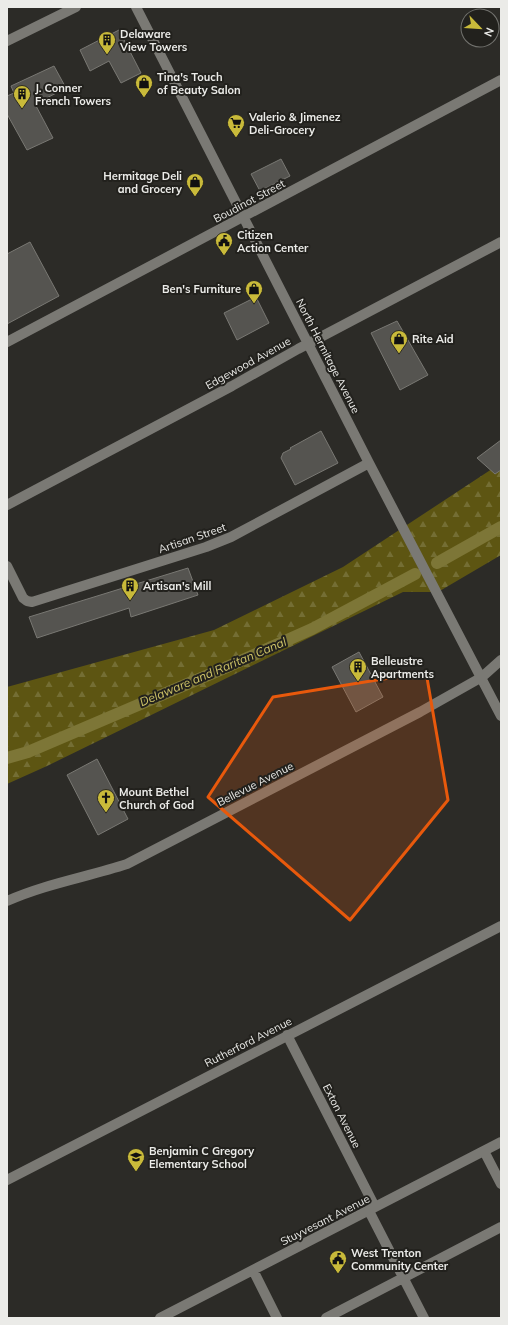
<svg xmlns="http://www.w3.org/2000/svg" width="508" height="1325" viewBox="0 0 508 1325" font-family="Mulish,sans-serif">
	<style>
		.forest { fill: url(#forest-firs) }
		.lines { fill: none; stroke-linecap: round; stroke-linejoin: round }
		.canal { stroke: #7d7637; stroke-width: 12 }
		.building { fill: #555450; stroke: #797873 }
		.minor { stroke: #7a7974; stroke-width: 10 }
		.marked { fill: #e8590c; fill-opacity: 0.2; stroke: #e8590c; stroke-width: 3; stroke-linejoin: round }
		.labels { text-anchor: middle; stroke-width: 4; stroke-linejoin: round; paint-order: stroke }
		.poi-label { font-size: 11px; font-weight: bold; fill: #ebebe8; stroke: #22211d; text-anchor: start }
		.street-label { font-size: 11px; fill: #ebebe8; stroke: #22211d }
		.water-label { font-size: 12px; font-style: italic; fill: #cfc468; stroke: #22211d }
	</style>
	<defs>
		<pattern id="forest-firs" width="22" height="20" patternUnits="userSpaceOnUse"><rect width="22" height="20" fill="#5d5512"/><path d="M5 1l3.5 6h-7zM16 11l3.5 6h-7z" fill="#746e34"/></pattern>
	</defs>
	<rect width="100%" height="100%" fill="#2c2b27"/>
	<!-- forest -->
	<path class="forest" d="M 501,463 L 501,555 L 438,592 L 403,592 L 47,766 L 7,784 L 7,687 L 214,630 L 343,567 Z"/>
	<g class="lines">
		<!-- canal -->
		<path class="canal" d="M 437,563 L 501,527
			M 7,758 L 28,752 L 227,667 L 312,629 L 415,574"/>
	</g>
	<!-- building -->
	<path class="building" d="M 119,30 L 141,73 L 121,83 L 109,61 L 90,71 L 80,50 Z
		M 54,66 L 66,88 L 35,104 L 53,138 L 27,150 L 7,114 L 7,96 L 14,93 L 11,86 Z
		M 281,159 L 290,176 L 260,191 L 251,174 Z
		M 30,242 L 59,296 L 7,324 L 7,254 Z
		M 256,297 L 269,323 L 237,340 L 224,313 Z
		M 397,321 L 428,375 L 400,390 L 371,333 Z
		M 321,431 L 338,463 L 295,485 L 281,458 L 283,453 L 291,449 L 290,448 Z
		M 501,440 L 501,470 L 495,474 L 477,458 Z
		M 188,568 L 198,595 L 131,617 L 129,608 L 37,638 L 29,617 Z
		M 359,652 L 383,697 L 356,712 L 332,667 Z
		M 97,759 L 128,819 L 98,835 L 67,775 Z"/>
	<g class="lines">
		<!-- minor -->
		<path class="minor" d="M 136,7 L 369,463 L 501,716
			M 7,41 L 76,7
			M 7,342 L 501,80
			M 7,505 L 232,386 L 298,349 L 501,242
			M 7,566 L 23,598 L 27,601 L 32,602 L 206,547 L 231,537 L 369,463
			M 7,901 C 45,884 87,877 127,864 L 420,712 L 482,677 L 501,660
			M 287,1035 L 375,1207
			M 484,1151 L 501,1184
			M 7,1180 L 501,926
			M 369,1211 L 424,1318
			M 253,1270 L 277,1318
			M 160,1318 L 501,1142
			M 326,1318 L 501,1227"/>
	</g>
	<!-- marked area -->
	<path class="marked" d="M 426,672 L 448,800 L 350,920 L 208,797 L 273,697 Z"/>
	<!-- icons -->
	<defs>
		<symbol id="building-pin" viewBox="-11 -11 22 30"><path d="M0 17L-7.5 6A9.5 9.5 0 1 1 7.5 6Z" fill="#c9ba3a" stroke="#22211d"/><path d="M-4-6H4V6H1V3H-1V6H-4ZM-2.5-4.3h1.7v1.8h-1.7ZM.8-4.3h1.7v1.8H.8ZM-2.5-1h1.7V.8h-1.7ZM.8-1h1.7V.8H.8Z" fill="#111"/></symbol>
		<symbol id="shop-pin" viewBox="-11 -11 22 30"><path d="M0 17L-7.5 6A9.5 9.5 0 1 1 7.5 6Z" fill="#c9ba3a" stroke="#22211d"/><path d="M-5-2.5h2.3a2.7 3.5 0 0 1 5.4 0H5L5.5 6h-11ZM-1.5-2.5h3a1.5 2.3 0 0 0-3 0Z" fill="#111"/></symbol>
		<symbol id="supermarket-pin" viewBox="-11 -11 22 30"><path d="M0 17L-7.5 6A9.5 9.5 0 1 1 7.5 6Z" fill="#c9ba3a" stroke="#22211d"/><path d="M-6-5.5h2.5l.6 2H6L4.5 2H-2.5L-4.4-4H-6ZM-1.5 3.2a1.3 1.3 0 1 0 .1 0ZM3 3.2a1.3 1.3 0 1 0 .1 0Z" fill="#111"/></symbol>
		<symbol id="civic-pin" viewBox="-11 -11 22 30"><path d="M0 17L-7.5 6A9.5 9.5 0 1 1 7.5 6Z" fill="#c9ba3a" stroke="#22211d"/><path d="M-.6-6.5H3V-4.5H.6V-3L4-1V1h2V6H-6V1h2V-1L-.6-3ZM-1.2 2.5V6h2.4V2.5Z" fill="#111"/></symbol>
		<symbol id="church-pin" viewBox="-11 -11 22 30"><path d="M0 17L-7.5 6A9.5 9.5 0 1 1 7.5 6Z" fill="#c9ba3a" stroke="#22211d"/><path d="M-1.2-6h2.4v3.5h3.3v2.4h-3.3V6h-2.4V-.1h-3.3v-2.4h3.3Z" fill="#111"/></symbol>
		<symbol id="school-pin" viewBox="-11 -11 22 30"><path d="M0 17L-7.5 6A9.5 9.5 0 1 1 7.5 6Z" fill="#c9ba3a" stroke="#22211d"/><path d="M0-5L7-2L0 1L-7-2ZM-4 1L0 2.5L4 1V4Q0 6-4 4Z" fill="#111"/></symbol>
	</defs>
	<g fill-rule="evenodd">
		<use href="#building-pin" x="97" y="30" width="20" height="27"/>
		<use href="#shop-pin" x="134" y="73" width="20" height="27"/>
		<use href="#building-pin" x="12" y="84" width="20" height="27"/>
		<use href="#supermarket-pin" x="226" y="113" width="20" height="27"/>
		<use href="#shop-pin" x="185" y="172" width="20" height="27"/>
		<use href="#civic-pin" x="214" y="231" width="20" height="27"/>
		<use href="#shop-pin" x="244" y="279" width="20" height="27"/>
		<use href="#shop-pin" x="389" y="329" width="20" height="27"/>
		<use href="#building-pin" x="120" y="576" width="20" height="27"/>
		<use href="#building-pin" x="348" y="657" width="20" height="27"/>
		<use href="#church-pin" x="96" y="788" width="20" height="27"/>
		<use href="#school-pin" x="126" y="1147" width="20" height="27"/>
		<use href="#civic-pin" x="328" y="1249" width="20" height="27"/>
	</g>
	<g class="labels">
		<!-- poi labels -->
		<g class="poi-label">
			<text x="120" y="38">Delaware<tspan x="120" dy="13">View Towers</tspan></text>
			<text x="157" y="81">Tina's Touch<tspan x="157" dy="13">of Beauty Salon</tspan></text>
			<text x="35" y="92">J. Conner<tspan x="35" dy="13">French Towers</tspan></text>
			<text x="249" y="121">Valerio &amp; Jimenez<tspan x="249" dy="13">Deli-Grocery</tspan></text>
			<text x="182" y="180" text-anchor="end">Hermitage Deli<tspan x="182" dy="13">and Grocery</tspan></text>
			<text x="237" y="239">Citizen<tspan x="237" dy="13">Action Center</tspan></text>
			<text x="241" y="293" text-anchor="end">Ben's Furniture</text>
			<text x="412" y="343">Rite Aid</text>
			<text x="143" y="590">Artisan's Mill</text>
			<text x="371" y="665">Belleustre<tspan x="371" dy="13">Apartments</tspan></text>
			<text x="119" y="796">Mount Bethel<tspan x="119" dy="13">Church of God</tspan></text>
			<text x="149" y="1155">Benjamin C Gregory<tspan x="149" dy="13">Elementary School</tspan></text>
			<text x="351" y="1257">West Trenton<tspan x="351" dy="13">Community Center</tspan></text>
		</g>
		<!-- street labels -->
		<g class="street-label">
			<text transform="translate(249 201) rotate(-28)" y="4">Boudinot Street</text>
			<text transform="translate(328 356) rotate(63)" y="4">North Hermitage Avenue</text>
			<text transform="translate(248 363) rotate(-29)" y="4">Edgewood Avenue</text>
			<text transform="translate(192 538) rotate(-19)" y="4">Artisan Street</text>
			<text transform="translate(255 784) rotate(-27)" y="4">Bellevue Avenue</text>
			<text transform="translate(248 1042) rotate(-27)" y="4">Rutherford Avenue</text>
			<text transform="translate(342 1116) rotate(63)" y="4">Exton Avenue</text>
			<text transform="translate(325 1220) rotate(-27)" y="4">Stuyvesant Avenue</text>
		</g>
		<!-- water labels -->
		<g class="water-label">
			<text transform="translate(213 672) rotate(-23)" y="4">Delaware and Raritan Canal</text>
		</g>
	</g>
	<!-- border -->
	<rect width="508" height="1325" fill="none" stroke="#ebebe8" stroke-width="16"/>
	<!-- north arrow -->
	<g transform="translate(480 28) rotate(115)"><circle r="19" fill="#22211d" stroke="#72726e"/>
	<path d="M0-3L7 15L0 10L-7 15Z" fill="#c9ba3a"/>
	<text y="-6" font-size="11" font-weight="bold" text-anchor="middle" fill="#ebebe8">N</text>
	</g>
</svg>
